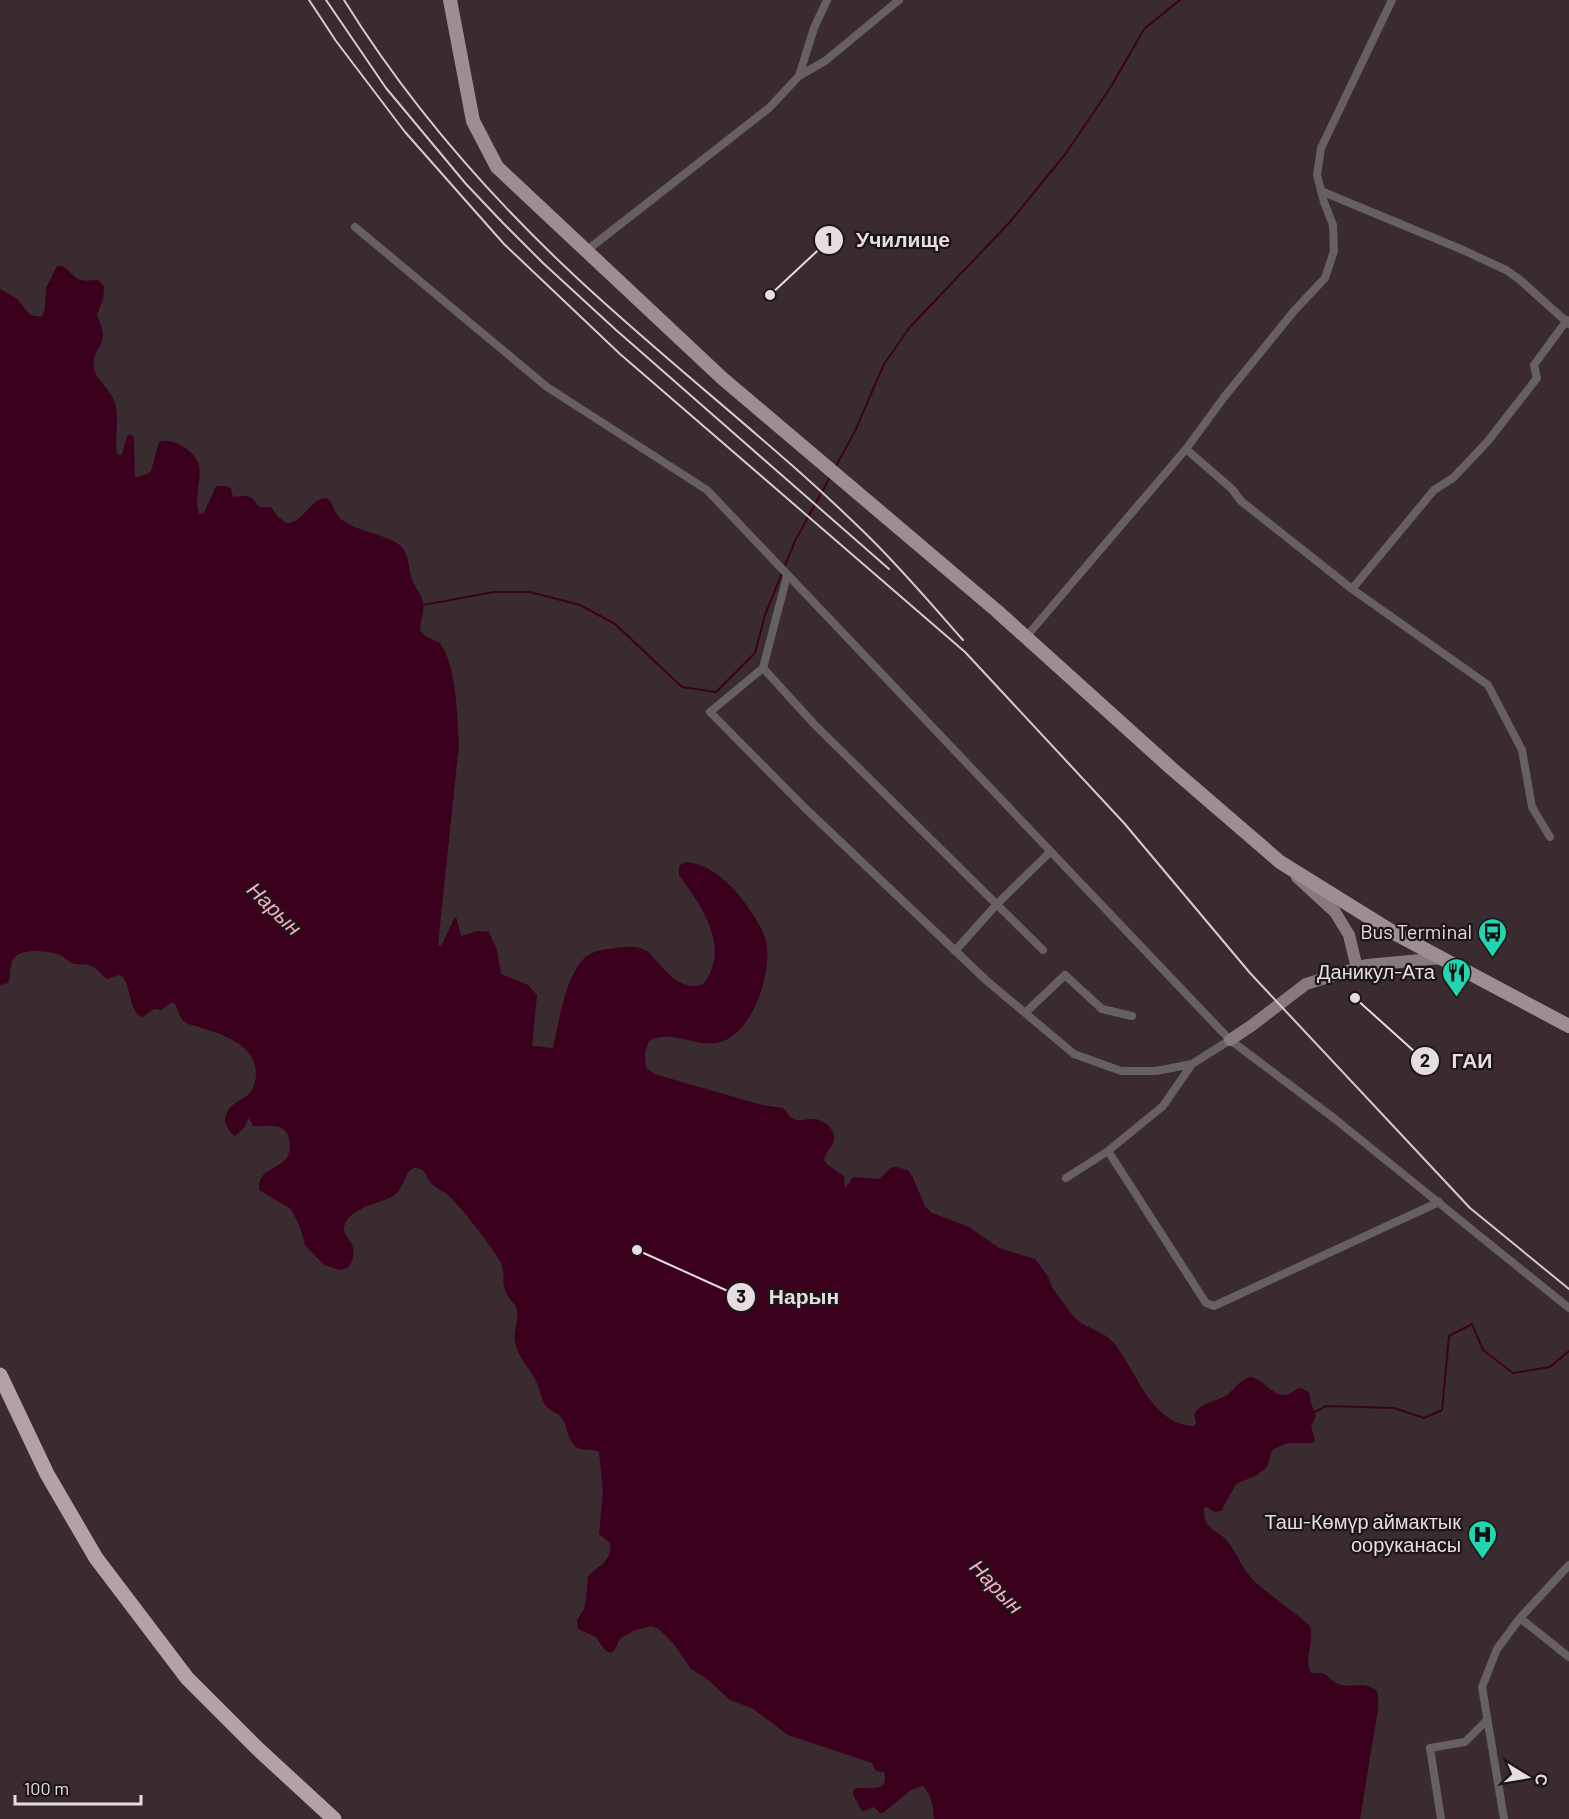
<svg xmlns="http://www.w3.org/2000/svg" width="1569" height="1819" viewBox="0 0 1569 1819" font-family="Barlow,sans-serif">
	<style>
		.water { fill: #3b001c }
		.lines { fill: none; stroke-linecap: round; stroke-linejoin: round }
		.stream { stroke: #3b001c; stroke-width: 2 }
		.street { stroke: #676062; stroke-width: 8 }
		.secondary { stroke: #867a7e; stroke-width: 12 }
		.primary { stroke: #9d8e93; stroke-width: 14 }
		.highway { stroke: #b3a1a6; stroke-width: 15 }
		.rail { stroke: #d4cbce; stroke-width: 2 }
		.labels { text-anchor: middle; stroke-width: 4.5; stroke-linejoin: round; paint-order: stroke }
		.poi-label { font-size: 20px; fill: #e6dde0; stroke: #1c1618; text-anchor: end }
		.water-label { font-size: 21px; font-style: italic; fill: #fcaac6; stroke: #1c1618 }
		.leader { fill: none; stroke: #e6dde0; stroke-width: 2 }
		.callout-dot { fill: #e6dde0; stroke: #1c1618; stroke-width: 2 }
		.mark-label { font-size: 18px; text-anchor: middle; font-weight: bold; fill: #111 }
		.callout-label { font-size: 21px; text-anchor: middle; font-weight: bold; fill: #e6dde0; stroke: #1c1618; stroke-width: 4.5; stroke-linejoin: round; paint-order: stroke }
	</style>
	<rect width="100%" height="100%" fill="#392b30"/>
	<!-- water -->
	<path class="water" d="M 57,266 C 69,266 69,274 78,279 C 84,282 91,280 98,280 L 104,286 L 103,299 L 97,315 C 99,321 104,330 103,337 C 101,349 92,352 94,368 C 96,381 111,389 115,403 C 120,420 114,438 117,454 L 120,455 L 122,454 L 127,436 L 131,435 L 134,437 L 135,478 L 147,474 L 151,471 L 159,442 C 167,439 175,442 182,446 C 215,465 190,488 199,514 L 204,513 L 216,486 L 227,486 L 231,489 L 233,497 C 247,496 250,493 259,507 L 271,507 L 277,516 L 286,523 C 304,524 309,498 327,498 C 334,504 334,514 342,520 C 361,533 382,533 398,544 C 410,551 408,570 413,582 C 416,589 422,594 423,603 C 425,612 420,621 420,630 L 425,636 L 440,643 C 457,668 457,714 459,744 L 438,945 L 441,946 L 454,919 L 456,917 L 461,936 L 477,931 L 489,932 L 497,950 L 501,974 L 528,985 L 537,995 L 532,1046 L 553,1048 C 559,1023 566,965 592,953 C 599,950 607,949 615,948 C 626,947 637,945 647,951 C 662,965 679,994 703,984 C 732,948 701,905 679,875 L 679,866 L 685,862 C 711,863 736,888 749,909 C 756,919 763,929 766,941 C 773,972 752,1038 716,1043 C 694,1046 669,1029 649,1041 L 645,1052 L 646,1068 L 655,1074 L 682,1082 L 762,1105 L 783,1108 C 787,1112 790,1119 797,1120 C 801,1121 806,1119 811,1119 C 821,1118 835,1127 834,1138 C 834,1147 825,1151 824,1160 L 828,1165 L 844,1176 L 845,1189 L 853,1177 L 880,1179 L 890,1168 L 896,1167 L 908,1170 L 912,1176 L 925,1206 L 932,1213 L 969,1227 L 999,1248 L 1035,1259 L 1047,1275 L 1053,1289 L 1073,1316 L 1081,1323 L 1106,1336 L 1114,1343 C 1137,1372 1151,1424 1194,1426 L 1196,1422 L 1194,1415 C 1199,1402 1217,1402 1227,1395 C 1236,1388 1239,1380 1251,1377 C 1264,1380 1270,1393 1282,1395 C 1290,1396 1294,1389 1301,1388 L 1309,1392 L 1311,1403 L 1316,1416 L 1311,1426 L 1315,1441 L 1312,1443 L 1288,1443 L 1272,1450 L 1267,1467 L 1257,1475 L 1236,1484 L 1221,1511 C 1214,1513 1212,1511 1207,1507 L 1204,1508 C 1203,1531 1218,1529 1229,1543 C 1238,1555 1242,1568 1252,1579 C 1270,1596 1291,1609 1310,1626 C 1315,1642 1303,1658 1311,1673 C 1316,1674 1320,1671 1325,1674 C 1330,1678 1334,1683 1341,1685 C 1354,1688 1368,1680 1378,1693 L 1378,1709 L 1360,1819 L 934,1819 C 934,1808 931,1794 923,1786 L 911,1790 L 883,1813 L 880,1813 L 874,1807 L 864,1811 L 861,1810 L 853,1794 L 854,1789 C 862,1785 891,1796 884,1772 L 876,1771 L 872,1763 L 788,1735 L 752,1708 L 730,1700 L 706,1678 L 691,1669 L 673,1643 L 659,1629 L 651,1626 L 633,1631 L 620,1639 L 614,1651 L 610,1653 L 604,1649 L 596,1637 L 578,1629 L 577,1620 L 584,1609 L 586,1600 L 588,1576 C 599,1565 612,1562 610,1543 L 599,1534 L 603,1491 L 599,1452 C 590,1447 582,1453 574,1445 C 566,1437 568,1424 561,1417 C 557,1412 550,1412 546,1406 C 541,1399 540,1389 536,1381 C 529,1367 517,1357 515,1341 C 513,1331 519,1320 517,1309 C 515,1302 507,1298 505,1290 C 502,1282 505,1272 501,1263 C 493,1248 464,1211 451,1198 C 446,1192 439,1190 433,1185 C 426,1179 426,1167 414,1168 C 405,1169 405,1189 393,1196 C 379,1204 355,1206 346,1222 C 336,1239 364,1238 349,1267 L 340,1270 L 324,1265 L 305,1245 L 300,1227 L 291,1209 L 259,1190 C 256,1162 296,1173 289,1139 C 288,1134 286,1130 281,1128 C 273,1124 262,1127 253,1126 L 249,1118 L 244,1128 L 235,1136 L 230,1132 L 225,1122 C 225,1106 237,1103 248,1095 C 253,1091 256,1081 256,1074 C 256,1039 211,1032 186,1023 C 176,1016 180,1007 172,1002 L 161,1010 L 154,1009 L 143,1017 L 139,1016 C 129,1006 131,989 123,977 L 119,975 L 107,979 C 102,976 99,970 93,967 C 87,963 81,965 74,964 C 70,963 66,959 62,956 C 52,951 25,948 16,956 C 8,963 12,975 8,983 L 0,985 L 0,289 C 6,292 13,296 18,300 C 27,309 27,318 42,316 L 45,309 L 46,288 Z"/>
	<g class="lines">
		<!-- stream -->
		<path class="stream" d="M 836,466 L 855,431 L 884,364 L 910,327 L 1010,222 L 1066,153 L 1112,85 L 1144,29 L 1180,0
			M 784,568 L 795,541 L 830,477
			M 423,605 L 494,592 L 530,592 L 580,605 L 615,624 L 682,687 L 716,692 L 755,653 L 765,615 L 782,573
			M 1313,1413 L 1326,1406 L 1394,1408 L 1424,1418 L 1442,1410 L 1449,1336 L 1472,1324 L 1483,1350 L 1513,1373 L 1550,1367 L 1569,1351"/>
		<!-- street -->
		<path class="street" d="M 799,76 L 825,61 L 899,0
			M 1321,191 L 1463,250 L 1506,270 L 1519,279 L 1569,324
			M 355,227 L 547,387 L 707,490 L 1230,1040 L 1335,1119 L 1569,1308
			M 586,251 L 769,108 L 799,76 L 814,28 L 827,0
			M 1186,449 L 1232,489 L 1241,501 L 1352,589 L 1488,685 L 1522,750 L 1532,807 L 1550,837
			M 787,576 L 763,668 L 814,724 L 1043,950
			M 1352,589 L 1434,490 L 1453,478 L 1488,441 L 1537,378 L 1534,365 L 1567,320
			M 1026,637 L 1186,449 L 1225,396 L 1294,311 L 1325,278 L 1334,251 L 1333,225 L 1324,202 L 1317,175 L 1321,148 L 1392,0
			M 763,668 L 710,712 L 806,809 L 987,981 L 1074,1054 L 1121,1071 L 1156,1071 L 1192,1064 L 1230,1040
			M 955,951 L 996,905 L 1050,852
			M 1025,1013 L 1065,975 L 1102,1009 L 1132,1016
			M 1108,1151 L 1206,1303 L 1214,1306 L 1439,1202
			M 1066,1178 L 1108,1151 L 1163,1106 L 1192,1064
			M 1520,1618 L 1569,1657
			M 1441,1819 L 1430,1748 L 1465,1742 L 1487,1720
			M 1504,1819 L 1482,1687 L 1497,1649 L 1520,1618 L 1569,1565"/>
		<!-- secondary -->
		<path class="secondary" d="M 1297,877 L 1335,912 L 1349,935 L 1357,968
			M 1230,1040 L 1251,1026 L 1306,984 L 1367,965 L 1442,958"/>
		<!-- primary -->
		<path class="primary" d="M 450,0 L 473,121 L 497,167 L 722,378 L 997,611 L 1171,768 L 1280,862 L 1396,934 L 1569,1026"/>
		<!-- highway -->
		<path class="highway" d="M 0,1375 L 47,1474 L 96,1558 L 187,1678 L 258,1749 L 334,1819"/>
		<!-- rail -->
		<path class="rail" d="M 309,0 L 336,41 L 405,132 L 504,244 L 620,354 L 965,652 L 1124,823 L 1250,973 L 1470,1208 L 1569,1289
			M 326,0 L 386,88 L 466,184 L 503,223 L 543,263 L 616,330 L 889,569
			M 344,0 C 408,103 488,195 576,277 C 670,365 773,443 865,533 C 900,567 931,604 963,640"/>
	</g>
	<!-- icons -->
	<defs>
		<symbol id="bus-pin" viewBox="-11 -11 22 30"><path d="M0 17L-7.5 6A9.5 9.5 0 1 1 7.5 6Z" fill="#20d5b0" stroke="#1c1618"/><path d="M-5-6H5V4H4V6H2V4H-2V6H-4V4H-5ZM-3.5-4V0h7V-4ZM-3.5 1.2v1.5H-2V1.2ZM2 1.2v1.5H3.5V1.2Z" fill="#111"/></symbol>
		<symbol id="restaurant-pin" viewBox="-11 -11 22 30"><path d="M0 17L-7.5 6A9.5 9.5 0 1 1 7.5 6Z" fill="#20d5b0" stroke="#1c1618"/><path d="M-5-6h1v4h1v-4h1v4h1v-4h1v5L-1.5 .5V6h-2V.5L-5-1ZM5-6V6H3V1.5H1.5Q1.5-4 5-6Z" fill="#111"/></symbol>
		<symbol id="hospital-pin" viewBox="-11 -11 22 30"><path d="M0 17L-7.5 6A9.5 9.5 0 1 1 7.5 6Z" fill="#20d5b0" stroke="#1c1618"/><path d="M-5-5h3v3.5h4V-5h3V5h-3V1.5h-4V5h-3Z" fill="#111"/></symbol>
	</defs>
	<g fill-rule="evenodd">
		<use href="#bus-pin" x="1476" y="916" width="33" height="45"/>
		<use href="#restaurant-pin" x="1440" y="956" width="33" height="45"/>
		<use href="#hospital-pin" x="1466" y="1518" width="33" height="45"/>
	</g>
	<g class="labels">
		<!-- poi labels -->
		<g class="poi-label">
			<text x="1472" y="939">Bus Terminal</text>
			<text x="1435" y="979">Даникул-Ата</text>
			<text x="1461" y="1529">Таш-Көмүр аймактык<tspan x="1461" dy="23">ооруканасы</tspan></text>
		</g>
		<!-- water labels -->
		<g class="water-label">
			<text transform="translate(274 909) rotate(44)" y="7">Нарын</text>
			<text transform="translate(996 1587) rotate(46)" y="7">Нарын</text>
		</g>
	</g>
	<!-- callouts -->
	<path class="leader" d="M770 295L829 240M1355 998L1425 1061M637 1250L741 1297"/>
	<g class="callout-dot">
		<circle cx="770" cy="295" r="6"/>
		<circle cx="1355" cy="998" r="6"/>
		<circle cx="637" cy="1250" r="6"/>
		<circle cx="829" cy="240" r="15"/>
		<circle cx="1425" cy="1061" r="15"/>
		<circle cx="741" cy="1297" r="15"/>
	</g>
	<g class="mark-label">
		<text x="829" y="246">1</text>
		<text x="1425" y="1067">2</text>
		<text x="741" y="1303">3</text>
	</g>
	<g class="callout-label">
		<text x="903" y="247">Училище</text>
		<text x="1472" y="1068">ГАИ</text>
		<text x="804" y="1304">Нарын</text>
	</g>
	<!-- north arrow -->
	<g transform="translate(1527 1777) rotate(101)" stroke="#1c1618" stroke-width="4.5" paint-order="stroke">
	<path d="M0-4.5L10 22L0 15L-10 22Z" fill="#e6dde0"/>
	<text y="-9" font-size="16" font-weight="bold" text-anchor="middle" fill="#e6dde0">С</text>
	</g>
	<!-- scale -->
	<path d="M15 1795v9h126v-9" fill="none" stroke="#e6dde0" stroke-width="3"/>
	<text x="24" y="1795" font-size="18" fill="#e6dde0" stroke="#1c1618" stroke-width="4.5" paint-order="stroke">100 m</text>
</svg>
